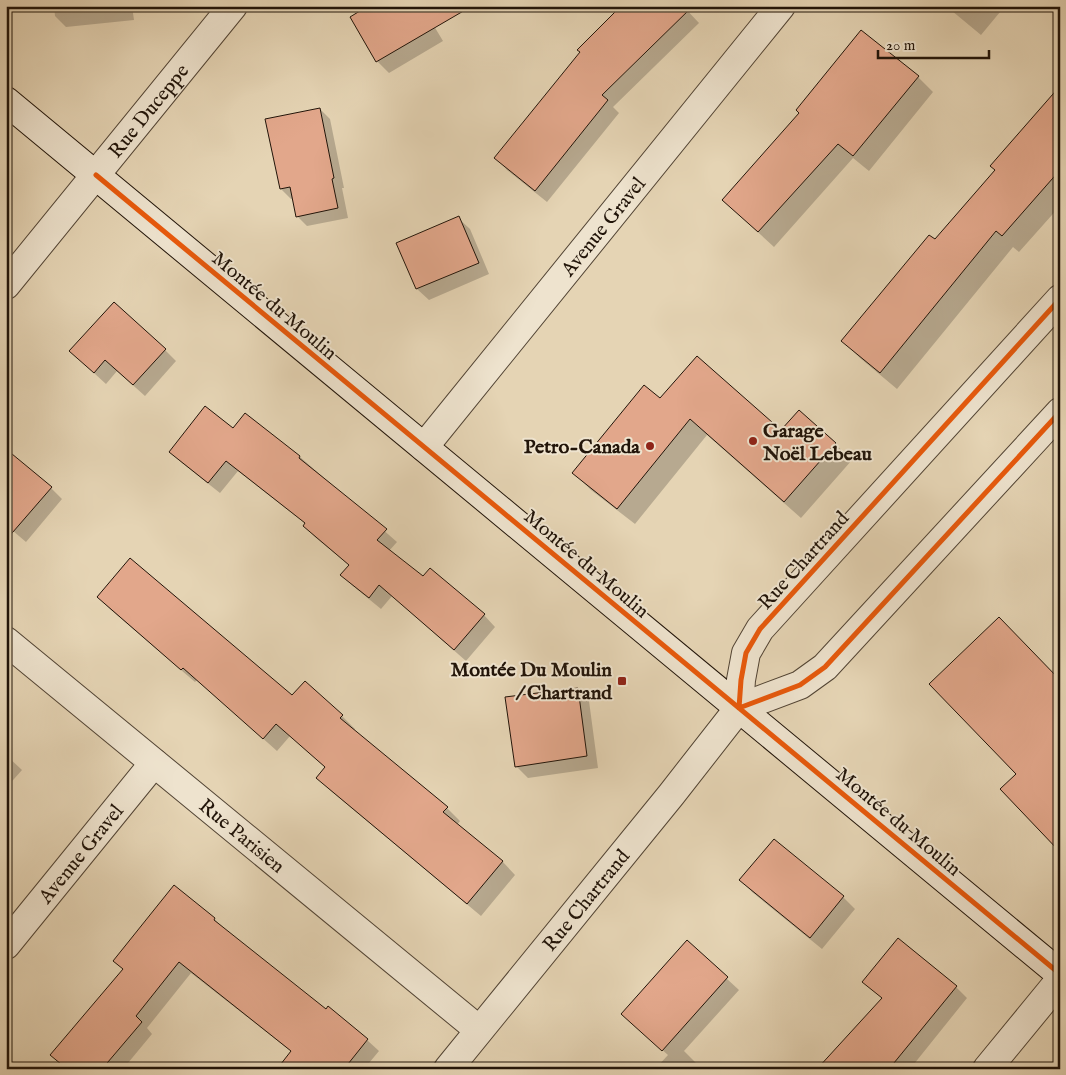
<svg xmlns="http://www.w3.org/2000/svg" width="1066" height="1075" viewBox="0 0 1066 1075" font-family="'IM FELL English',serif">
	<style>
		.shadow { fill: #0003 }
		.building { fill: #e2a78b; stroke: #211409 }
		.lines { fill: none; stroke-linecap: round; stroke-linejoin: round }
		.street-casing { stroke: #524434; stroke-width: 30 }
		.secondary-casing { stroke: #211409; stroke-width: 30 }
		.street { stroke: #eee3ce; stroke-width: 28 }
		.secondary { stroke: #eee3ce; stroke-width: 28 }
		.cycleway-casing { stroke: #eee3ce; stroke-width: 8 }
		.cycleway { stroke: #e8590c; stroke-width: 5 }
		.poi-dot { fill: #8f2418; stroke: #eee3ce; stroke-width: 2 }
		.labels { text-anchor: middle; stroke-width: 4; stroke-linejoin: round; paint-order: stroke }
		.street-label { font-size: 20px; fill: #211409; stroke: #eee3ce }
		.poi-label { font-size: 20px; font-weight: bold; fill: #211409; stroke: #eee3ce; text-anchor: end }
	</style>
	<rect width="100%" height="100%" fill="#e5d4b4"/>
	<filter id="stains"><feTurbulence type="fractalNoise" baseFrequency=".004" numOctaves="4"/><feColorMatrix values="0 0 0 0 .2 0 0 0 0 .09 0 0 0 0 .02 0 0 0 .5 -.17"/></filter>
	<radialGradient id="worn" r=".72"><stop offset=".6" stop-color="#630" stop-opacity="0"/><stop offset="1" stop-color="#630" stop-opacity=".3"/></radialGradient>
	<!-- shadow -->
	<path class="shadow" d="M 54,6 L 132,6 L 134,20 L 66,27 L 55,16 Z
		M 422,6 L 443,41 L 389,73 L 377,61 Z
		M 683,6 L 699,23 L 613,107 L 619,113 L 547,202 L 507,170 L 496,158 Z
		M 946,6 L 1005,6 L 981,35 Z
		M 918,77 L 933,92 L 869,171 L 853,158 L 774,247 L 723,200 Z
		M 1060,105 L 1060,206 L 1019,252 L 1013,247 L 897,389 L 860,358 L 843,341 L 935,241 L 997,170 Z
		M 320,109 L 330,119 L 344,188 L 342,188 L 348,218 L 307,226 L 297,216 L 294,198 L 291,199 L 281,189 L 267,120 Z
		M 458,218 L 470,229 L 489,274 L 429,300 L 417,289 Z
		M 165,350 L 176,361 L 145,396 L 117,371 L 106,384 L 83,363 Z
		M 660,400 L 781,432 L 835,444 L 852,460 L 801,518 L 707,435 L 635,524 L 591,490 L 574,473 Z
		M 233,429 L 299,456 L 397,542 L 389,551 L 423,578 L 484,615 L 495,627 L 466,661 L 392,596 L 381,609 L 353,586 L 342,575 L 350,566 L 316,538 L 304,526 L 306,524 L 238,471 L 220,493 L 182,463 L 171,452 Z
		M 51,488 L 62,499 L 26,542 L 6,525 Z
		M 98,597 L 292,697 L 305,683 L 342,716 L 355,729 L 354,731 L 447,808 L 460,821 L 457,825 L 502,861 L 515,875 L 481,916 L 331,791 L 318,778 L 326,768 L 290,736 L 277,751 L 197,680 L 195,682 L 111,610 Z
		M 578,689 L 589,701 L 598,768 L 528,778 L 516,766 Z
		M 6,755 L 22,770 L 6,788 Z
		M 774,840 L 843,897 L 855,909 L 822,949 L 752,892 L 741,880 Z
		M 214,919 L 226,930 L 326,1010 L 367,1040 L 379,1051 L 364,1069 L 278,1069 L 292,1052 L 191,973 L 147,1028 L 152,1034 L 123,1069 L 67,1069 L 52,1055 L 124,970 L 115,961 Z
		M 687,942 L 739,990 L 684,1051 L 702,1069 L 655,1069 L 668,1055 L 634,1025 Z
		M 864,982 L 956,987 L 967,998 L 910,1069 L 819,1069 L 883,999 Z"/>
	<!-- building -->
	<path class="building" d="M 368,6 L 472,6 L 376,62 L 350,17 Z
		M 621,6 L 693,6 L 602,95 L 608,100 L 535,191 L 494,158 L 580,52 L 577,50 Z
		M 861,30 L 919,76 L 853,156 L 838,144 L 758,232 L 722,200 L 799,113 L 796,110 Z
		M 1060,86 L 1060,170 L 1002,236 L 996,231 L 880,373 L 841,341 L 929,235 L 935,239 L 995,170 L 990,166 Z
		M 320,108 L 334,178 L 332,179 L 338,208 L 296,217 L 290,187 L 280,189 L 265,119 Z
		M 459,216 L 479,263 L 416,289 L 396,243 Z
		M 114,302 L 166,349 L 133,385 L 105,360 L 94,373 L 69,351 Z
		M 697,356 L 781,430 L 799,410 L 836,443 L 784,502 L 690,419 L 617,509 L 572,473 L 644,385 L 660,398 Z
		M 205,406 L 233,428 L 245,413 L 300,456 L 299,458 L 387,529 L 377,540 L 423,576 L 430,568 L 485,614 L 454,650 L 379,585 L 369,598 L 340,575 L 349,565 L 303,526 L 305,523 L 226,461 L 208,483 L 169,452 Z
		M 6,449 L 52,487 L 6,540 Z
		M 130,558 L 292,695 L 305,681 L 343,715 L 340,718 L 448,807 L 443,812 L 503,861 L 467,904 L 316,778 L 325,767 L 276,724 L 263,739 L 183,668 L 181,670 L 97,597 Z
		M 999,617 L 1060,680 L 1060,852 L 1000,789 L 1016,774 L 929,684 Z
		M 578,688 L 587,756 L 515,767 L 505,697 Z
		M 774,839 L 844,896 L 810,938 L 739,880 Z
		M 174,885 L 215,918 L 214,920 L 326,1009 L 328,1006 L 368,1039 L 344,1069 L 277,1069 L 291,1051 L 179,962 L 136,1016 L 142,1022 L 102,1069 L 67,1069 L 50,1055 L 123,969 L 113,961 Z
		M 898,938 L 957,986 L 889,1069 L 817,1069 L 882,998 L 862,982 Z
		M 687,940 L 728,977 L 662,1051 L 621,1014 Z"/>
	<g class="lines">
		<defs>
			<g id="street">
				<path id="s1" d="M 6,285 L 233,6"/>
				<path id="s2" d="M 424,447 L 781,6"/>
				<path id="s3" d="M 6,641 L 479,1030"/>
				<path d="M 739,708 L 741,680 L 746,653 L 760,629 L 1060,299"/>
				<path id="s4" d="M 6,945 L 154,763"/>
				<path id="s5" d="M 448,1069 L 671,795 L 739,708 L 800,685 L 825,667 L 1060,412"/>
				<path d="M 987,1069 L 1060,980"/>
			</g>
			<path id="secondary" d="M 6,101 L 1060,974"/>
		</defs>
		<!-- street casing -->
		<use href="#street" class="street-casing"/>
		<!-- secondary casing -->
		<use href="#secondary" class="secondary-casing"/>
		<!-- street -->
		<use href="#street" class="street"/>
		<!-- secondary -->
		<use href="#secondary" class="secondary"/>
		<defs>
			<path id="cycleway" d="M 96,175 L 1060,974
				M 739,708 L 741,680 L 746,653 L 760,629 L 1060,299
				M 739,708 L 800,685 L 825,667 L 1060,412"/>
		</defs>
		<!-- cycleway casing -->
		<use href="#cycleway" class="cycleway-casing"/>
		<!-- cycleway -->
		<use href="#cycleway" class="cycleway"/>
	</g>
	<!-- markers -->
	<g class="poi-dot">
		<circle cx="753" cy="441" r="5"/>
		<circle cx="650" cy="446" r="5"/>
		<rect x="617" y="676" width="10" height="10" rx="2.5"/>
	</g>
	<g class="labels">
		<!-- street labels -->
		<g class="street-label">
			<text dy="7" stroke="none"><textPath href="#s1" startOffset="225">Rue Duceppe</textPath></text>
			<text dy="7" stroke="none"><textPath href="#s2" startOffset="284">Avenue Gravel</textPath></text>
			<text transform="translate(275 305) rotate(40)" y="7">Montée du Moulin</text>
			<text transform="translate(803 560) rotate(-48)" y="7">Rue Chartrand</text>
			<text transform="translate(587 563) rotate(40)" y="7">Montée du Moulin</text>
			<text transform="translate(899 821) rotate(40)" y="7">Montée du Moulin</text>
			<text dy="7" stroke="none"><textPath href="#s3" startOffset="306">Rue Parisien</textPath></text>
			<text dy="7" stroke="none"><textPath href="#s4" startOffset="118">Avenue Gravel</textPath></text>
			<text dy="7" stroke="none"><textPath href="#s5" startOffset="218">Rue Chartrand</textPath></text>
		</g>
		<!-- poi labels -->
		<g class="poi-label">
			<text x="763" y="437" text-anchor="start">Garage<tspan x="763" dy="23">Noël Lebeau</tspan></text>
			<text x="640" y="453">Petro-Canada</text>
			<text x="612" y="676">Montée Du Moulin<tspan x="612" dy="23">/ Chartrand</tspan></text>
		</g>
	</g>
	<!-- margin -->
	<rect width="1066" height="1075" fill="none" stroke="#e5d4b4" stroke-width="25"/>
	<rect x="8" y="8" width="1051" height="1060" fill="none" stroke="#211409" stroke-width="2.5"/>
	<rect x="12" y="12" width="1041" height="1050" fill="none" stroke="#211409"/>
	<!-- scale -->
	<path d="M878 50v8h111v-8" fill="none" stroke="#211409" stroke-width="2.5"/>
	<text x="886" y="50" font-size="15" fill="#211409" stroke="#eee3ce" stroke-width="4" paint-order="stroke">20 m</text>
	<rect width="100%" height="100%" filter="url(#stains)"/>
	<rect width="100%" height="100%" fill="url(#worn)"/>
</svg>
